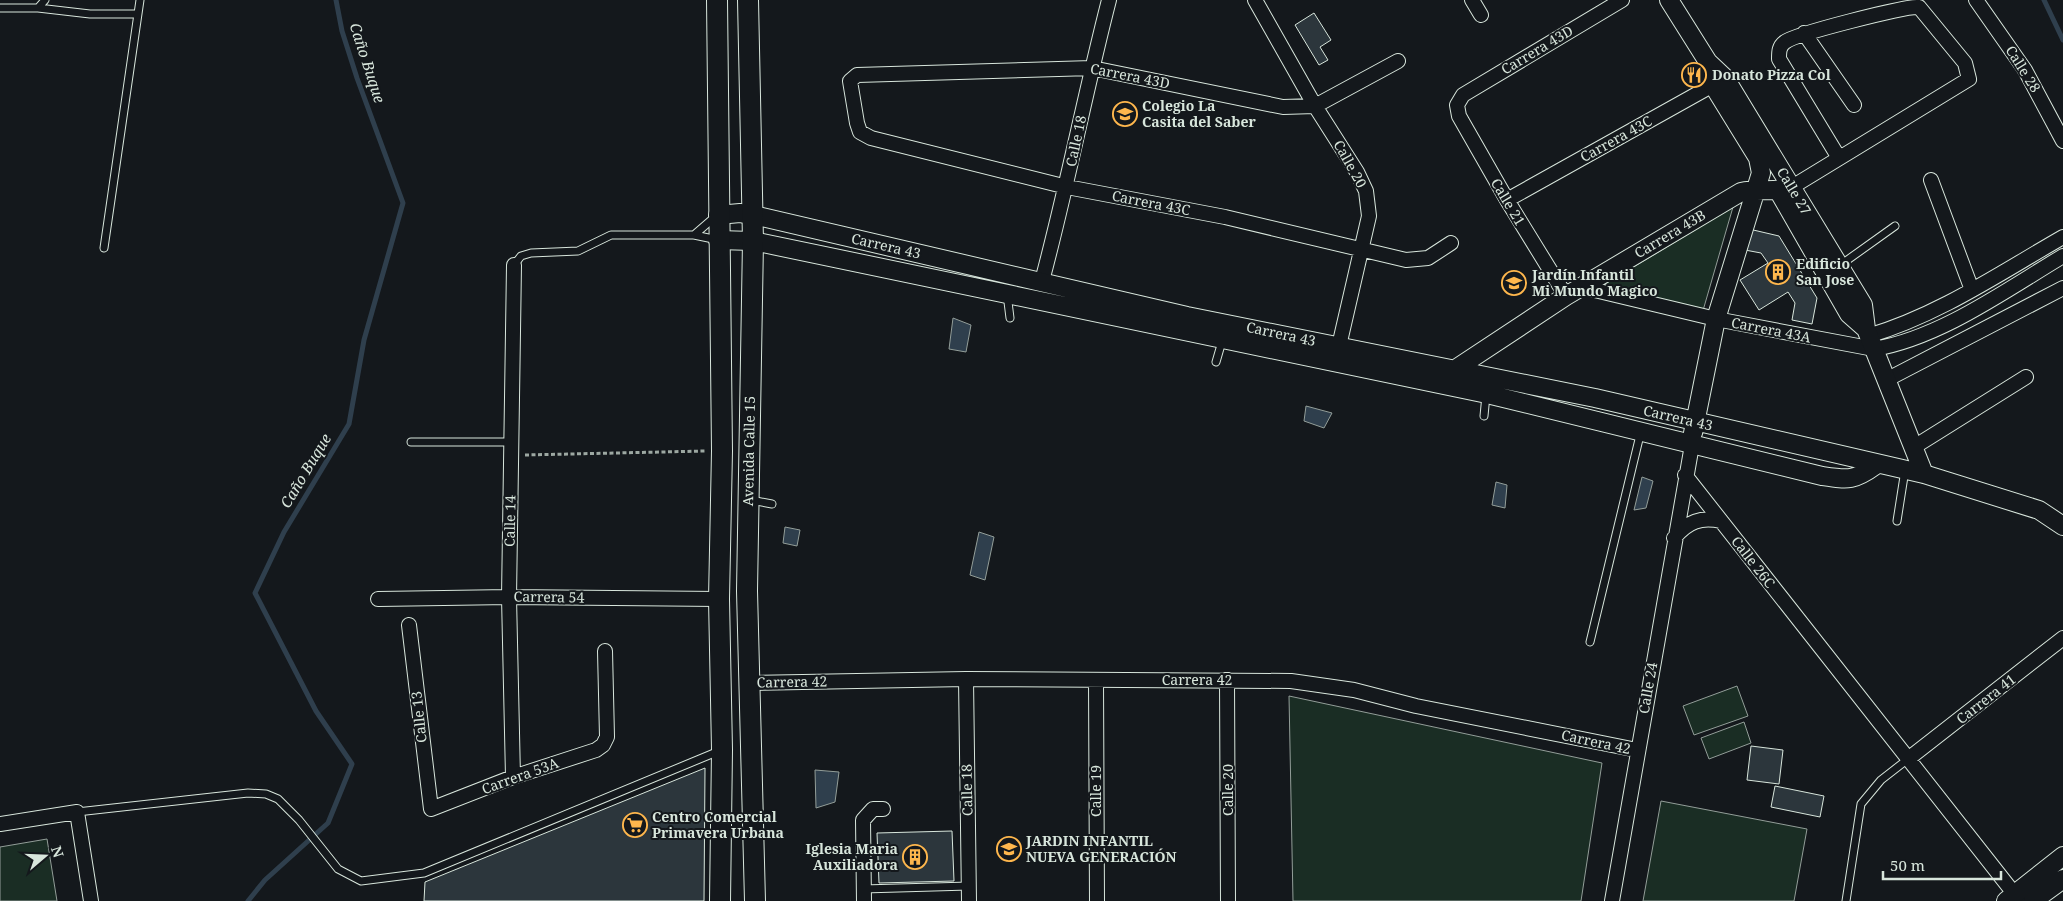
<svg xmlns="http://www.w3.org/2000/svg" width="2063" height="901" viewBox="0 0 2063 901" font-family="'Noto Serif',serif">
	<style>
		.green { fill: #1a2d24; stroke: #939e99 }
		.water { fill: #2f3f4d; stroke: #939e99 }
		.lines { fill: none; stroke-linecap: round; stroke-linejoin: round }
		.stream { stroke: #2f3f4d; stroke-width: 5 }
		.building { fill: #2c363c; stroke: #d8e6dc }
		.service-casing { stroke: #d8e6dc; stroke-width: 9 }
		.minor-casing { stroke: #d8e6dc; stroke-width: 16 }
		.tertiary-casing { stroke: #d8e6dc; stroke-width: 20 }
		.secondary-casing { stroke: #d8e6dc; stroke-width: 22 }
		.path { stroke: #9da8a2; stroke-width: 3; stroke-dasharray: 4 2.5; stroke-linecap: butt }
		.service { stroke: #14181c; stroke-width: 7 }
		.minor { stroke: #14181c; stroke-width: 14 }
		.tertiary { stroke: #14181c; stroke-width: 18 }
		.secondary { stroke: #14181c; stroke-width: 20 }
		.labels { text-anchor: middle; stroke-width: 4; stroke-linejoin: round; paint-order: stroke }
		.street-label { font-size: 14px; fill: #d8e6dc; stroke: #14181c }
		.poi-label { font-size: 14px; font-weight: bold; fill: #d8e6dc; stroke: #14181c; text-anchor: start }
		.water-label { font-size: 15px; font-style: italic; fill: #d8e6dc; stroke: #14181c }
	</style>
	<rect width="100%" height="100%" fill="#14181c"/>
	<!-- green -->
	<path class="green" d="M 1733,207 L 1702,314 L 1602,286 Z
		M 1737,686 L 1748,716 L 1694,735 L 1683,706 Z
		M 1289,696 L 1602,763 L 1581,901 L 1293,901 Z
		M 1744,722 L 1751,743 L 1709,759 L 1701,738 Z
		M 1661,801 L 1807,829 L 1794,901 L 1643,901 Z
		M 47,839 L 57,901 L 0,901 L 0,847 Z"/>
	<!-- water -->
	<path class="water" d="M 953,318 L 971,325 L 966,352 L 949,349 Z
		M 1306,406 L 1332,413 L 1324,428 L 1304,421 Z
		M 1642,477 L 1653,481 L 1646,508 L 1634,510 Z
		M 1496,482 L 1507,485 L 1505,508 L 1492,505 Z
		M 785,527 L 800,530 L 797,546 L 783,543 Z
		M 979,532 L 994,537 L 985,580 L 970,575 Z
		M 815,770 L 839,772 L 835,802 L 816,808 Z"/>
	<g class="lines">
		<!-- stream -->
		<path class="stream" d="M 2044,0 L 2063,40
			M 248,901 L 265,880 L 328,823 L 352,764 L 316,711 L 255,593 L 284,532 L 349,424 L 364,340 L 403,203 L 357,78 L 342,31 L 336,0"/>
	</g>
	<!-- building -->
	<path class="building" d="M 1314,13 L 1331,40 L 1320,47 L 1328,60 L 1319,65 L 1295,25 Z
		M 1749,229 L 1779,236 L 1817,298 L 1812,324 L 1792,320 L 1795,303 L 1788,292 L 1759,310 L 1740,280 L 1768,263 L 1761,253 L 1745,250 Z
		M 1751,746 L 1783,750 L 1779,784 L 1747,780 Z
		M 705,768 L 704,901 L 424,901 L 425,882 Z
		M 1775,786 L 1824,796 L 1820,817 L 1771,807 Z
		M 952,831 L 954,881 L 879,883 L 877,833 Z"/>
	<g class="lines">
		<defs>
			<path id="service" d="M 0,8 L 38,8 L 45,0
				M 38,8 L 90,14 L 138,14
				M 694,235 L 716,216
				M 104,248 L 140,0
				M 514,265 L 521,256 L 531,253 L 578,251 L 611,235 L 694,235 L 718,240
				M 1839,266 L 1895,226
				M 1007,294 L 1010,318
				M 1216,362 L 1223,338
				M 1484,416 L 1486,395
				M 411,442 L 511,442
				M 751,500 L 772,504
				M 1897,521 L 1905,470
				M 1590,642 L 1641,431
				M 77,812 L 248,793 L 266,794 L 278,799 L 299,820 L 338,869 L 361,881 L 424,873 L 719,751
				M 863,889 L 969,886
				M 1846,901 L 1861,804 L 1881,780 L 1908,759"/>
			<path id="minor" d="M 1255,0 L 1315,106 L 1357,172 L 1366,191 L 1369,216 L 1339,346
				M 1472,0 L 1481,15
				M 1976,0 L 2025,70 L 2063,141
				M 1804,33 L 1854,105
				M 1398,61 L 1315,106 L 1283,107 L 1092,68 L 857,75 L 850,81 L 857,123 L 860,132 L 871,138 L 1067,187 L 1225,217 L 1406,260 L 1428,258 L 1451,243
				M 1931,180 L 1972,290
				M 1792,187 L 1969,79 L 1965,63 L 1919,7 C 1905,6 1795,34 1785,42 C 1779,46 1779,52 1779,59 L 1839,158
				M 1507,200 L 1722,80
				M 1042,281 C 1067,188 1085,93 1109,0
				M 1582,287 L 1716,319 L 1874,349 C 1940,338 2006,290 2063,256
				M 1566,296 L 1507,200 L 1459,116 L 1457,105 L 1463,95 L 1622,0
				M 1868,336 C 1939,315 2000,273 2063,237
				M 1886,380 L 2063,288
				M 1914,447 L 2026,377
				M 1685,475 L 2020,901
				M 1674,538 C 1688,521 1701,517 1721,521
				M 378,599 L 509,597 L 719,599
				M 409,625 L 431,809 L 513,777 L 596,750 L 603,745 L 607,737 L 605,651
				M 966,679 L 969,901
				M 1227,680 L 1228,901
				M 1096,681 L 1097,901
				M 749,683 L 966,679 L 1291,681 L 1354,690 L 1416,706 L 1637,750
				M 1908,759 L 2063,638
				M 513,777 L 509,597 L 514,265
				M 0,824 L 77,812 L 91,901
				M 864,901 L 863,820 L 873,809 L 883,809
				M 1612,901 L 1692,445"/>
			<path id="tertiary" d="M 1669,0 L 1708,62 L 1725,78 L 1863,305 L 1866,329 L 1924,474
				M 1779,192 L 1849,314 L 1866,329
				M 718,215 L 740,213 L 753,215 L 1187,316 L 1595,398 L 1924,474 L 2039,510 L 2063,526
				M 718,240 L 753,241 L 1487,394 L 1822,476 C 1849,480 1854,481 1876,465
				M 1454,370 L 1566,296 L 1741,192 C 1759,188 1775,193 1792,187
				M 1693,433 L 1716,319 L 1761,173 L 1758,158 L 1713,85 L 1708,62
				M 2006,901 L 2063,856
				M 2033,901 L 2063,879"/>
			<path id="secondary" d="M 717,0 L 722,451 L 719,599 L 722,750 L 720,901
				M 748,0 L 753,241 L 747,591 L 755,901"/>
		</defs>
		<!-- service casing -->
		<use href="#service" class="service-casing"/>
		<!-- minor casing -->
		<use href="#minor" class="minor-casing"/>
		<!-- tertiary casing -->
		<use href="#tertiary" class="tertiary-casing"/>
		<!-- secondary casing -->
		<use href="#secondary" class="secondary-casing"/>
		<!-- path -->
		<path class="path" d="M 525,455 L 706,451"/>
		<!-- service -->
		<use href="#service" class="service"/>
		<!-- minor -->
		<use href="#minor" class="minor"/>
		<!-- tertiary -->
		<use href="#tertiary" class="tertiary"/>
		<!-- secondary -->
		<use href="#secondary" class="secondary"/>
	</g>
	<!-- icons -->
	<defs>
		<symbol id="restaurant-ring" viewBox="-11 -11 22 22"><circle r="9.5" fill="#14181c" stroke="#ffb74d" stroke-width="1.5"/><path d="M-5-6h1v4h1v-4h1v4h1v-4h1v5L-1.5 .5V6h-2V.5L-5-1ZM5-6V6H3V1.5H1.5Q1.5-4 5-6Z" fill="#ffb74d"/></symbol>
		<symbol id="school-ring" viewBox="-11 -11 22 22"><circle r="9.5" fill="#14181c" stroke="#ffb74d" stroke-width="1.5"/><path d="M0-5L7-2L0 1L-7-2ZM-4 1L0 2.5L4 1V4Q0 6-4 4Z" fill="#ffb74d"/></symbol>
		<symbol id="building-ring" viewBox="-11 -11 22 22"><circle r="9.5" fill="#14181c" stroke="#ffb74d" stroke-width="1.5"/><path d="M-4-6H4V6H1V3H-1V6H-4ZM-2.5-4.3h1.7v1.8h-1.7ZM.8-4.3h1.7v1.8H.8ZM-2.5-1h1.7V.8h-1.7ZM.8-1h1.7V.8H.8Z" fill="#ffb74d"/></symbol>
		<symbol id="supermarket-ring" viewBox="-11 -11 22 22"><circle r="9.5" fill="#14181c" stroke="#ffb74d" stroke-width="1.5"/><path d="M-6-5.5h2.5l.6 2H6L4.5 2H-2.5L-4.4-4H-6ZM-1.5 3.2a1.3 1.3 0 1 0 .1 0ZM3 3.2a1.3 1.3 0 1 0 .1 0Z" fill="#ffb74d"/></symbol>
	</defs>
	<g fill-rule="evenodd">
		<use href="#restaurant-ring" x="1680" y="61" width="28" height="28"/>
		<use href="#school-ring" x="1111" y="100" width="28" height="28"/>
		<use href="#building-ring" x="1764" y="258" width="28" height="28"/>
		<use href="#school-ring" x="1500" y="269" width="28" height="28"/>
		<use href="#supermarket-ring" x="621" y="811" width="28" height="28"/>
		<use href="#school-ring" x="995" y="835" width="28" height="28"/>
		<use href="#building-ring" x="901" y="843" width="28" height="28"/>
	</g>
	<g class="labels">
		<!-- street labels -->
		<g class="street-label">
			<text transform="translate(1537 50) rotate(-31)" y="5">Carrera 43D</text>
			<text transform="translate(2023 69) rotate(58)" y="5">Calle 28</text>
			<text transform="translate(1130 76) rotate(11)" y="5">Carrera 43D</text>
			<text transform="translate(1616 139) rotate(-29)" y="5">Carrera 43C</text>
			<text transform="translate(1076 141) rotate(-78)" y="5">Calle 18</text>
			<text transform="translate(1350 164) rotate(61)" y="5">Calle 20</text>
			<text transform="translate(1794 191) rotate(59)" y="5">Calle 27</text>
			<text transform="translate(1508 202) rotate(59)" y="5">Calle 21</text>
			<text transform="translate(1151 203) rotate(11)" y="5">Carrera 43C</text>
			<text transform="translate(1670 234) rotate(-31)" y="5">Carrera 43B</text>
			<text transform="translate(886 246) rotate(13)" y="5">Carrera 43</text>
			<text transform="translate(1771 330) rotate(11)" y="5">Carrera 43A</text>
			<text transform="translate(1281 334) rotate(12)" y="5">Carrera 43</text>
			<text transform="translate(1678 418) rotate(13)" y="5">Carrera 43</text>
			<text transform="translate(749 451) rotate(-89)" y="5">Avenida Calle 15</text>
			<text transform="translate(510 521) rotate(-89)" y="5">Calle 14</text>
			<text transform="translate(1753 562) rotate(52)" y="5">Calle 26C</text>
			<text transform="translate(549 597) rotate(1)" y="5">Carrera 54</text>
			<text x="1197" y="685">Carrera 42</text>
			<text transform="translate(792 682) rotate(-1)" y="5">Carrera 42</text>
			<text transform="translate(1648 688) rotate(-80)" y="5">Calle 24</text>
			<text transform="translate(1986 699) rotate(-38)" y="5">Carrera 41</text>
			<text transform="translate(419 717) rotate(-96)" y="5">Calle 13</text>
			<text transform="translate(1596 742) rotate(12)" y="5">Carrera 42</text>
			<text transform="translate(520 776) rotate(-20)" y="5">Carrera 53A</text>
			<text transform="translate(967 790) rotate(-91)" y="5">Calle 18</text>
			<text transform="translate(1228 790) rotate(-90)" y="5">Calle 20</text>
			<text transform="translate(1096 791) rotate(-90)" y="5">Calle 19</text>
		</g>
		<!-- poi labels -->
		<g class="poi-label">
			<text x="1712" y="80">Donato Pizza Col</text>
			<text x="1142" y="111">Colegio La<tspan x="1142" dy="16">Casita del Saber</tspan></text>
			<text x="1796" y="269">Edificio<tspan x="1796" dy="16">San Jose</tspan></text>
			<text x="1532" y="280">Jardín Infantil<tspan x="1532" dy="16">Mi Mundo Magico</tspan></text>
			<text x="652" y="822">Centro Comercial<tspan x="652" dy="16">Primavera Urbana</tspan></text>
			<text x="1026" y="846">JARDIN INFANTIL<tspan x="1026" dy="16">NUEVA GENERACIÓN</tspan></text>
			<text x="898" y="854" text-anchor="end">Iglesia Maria<tspan x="898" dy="16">Auxiliadora</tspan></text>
		</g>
		<!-- water labels -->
		<g class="water-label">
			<text transform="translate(367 63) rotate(72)" y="5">Caño Buque</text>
			<text transform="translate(306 471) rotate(-59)" y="5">Caño Buque</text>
		</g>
	</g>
	<!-- north arrow -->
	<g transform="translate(45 856) rotate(71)" stroke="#14181c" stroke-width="4" paint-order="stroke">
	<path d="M0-4L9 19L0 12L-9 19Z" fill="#d8e6dc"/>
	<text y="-8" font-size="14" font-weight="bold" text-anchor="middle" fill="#d8e6dc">N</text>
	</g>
	<!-- scale -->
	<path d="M1883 871v8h118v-8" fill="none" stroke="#d8e6dc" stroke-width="2.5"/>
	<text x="1890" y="871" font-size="15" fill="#d8e6dc" stroke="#14181c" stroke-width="4" paint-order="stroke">50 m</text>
</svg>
